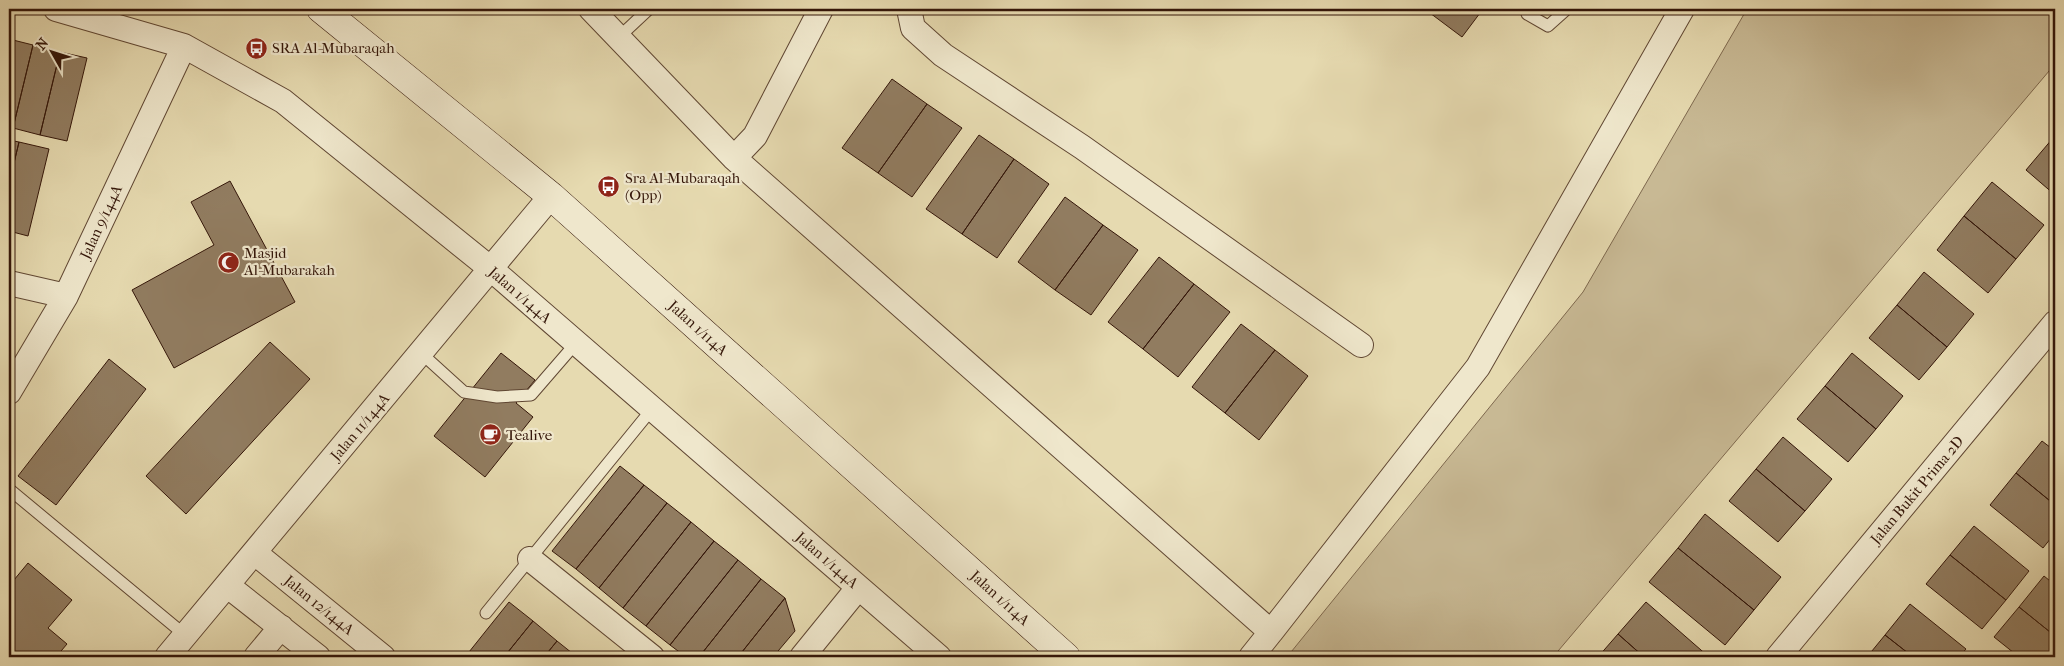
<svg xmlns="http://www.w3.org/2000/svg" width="2064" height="666" viewBox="0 0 2064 666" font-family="'IM FELL French Canon',serif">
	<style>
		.green { fill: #c8b994; stroke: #7e684e }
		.building { fill: #917c60; stroke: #341609 }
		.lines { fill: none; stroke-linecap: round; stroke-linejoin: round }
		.lane-casing { stroke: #604733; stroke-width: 13 }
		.street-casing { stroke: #604733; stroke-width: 26 }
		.secondary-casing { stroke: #341609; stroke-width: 29 }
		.lane { stroke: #efe7cc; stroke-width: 11 }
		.street { stroke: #efe7cc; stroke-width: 24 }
		.secondary { stroke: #efe7cc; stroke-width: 28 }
		.labels { text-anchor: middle; stroke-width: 4.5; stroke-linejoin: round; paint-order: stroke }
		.poi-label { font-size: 15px; fill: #341609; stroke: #efe7cc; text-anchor: start }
		.street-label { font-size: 15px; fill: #341609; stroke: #efe7cc }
	</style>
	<rect width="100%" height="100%" fill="#e6dab0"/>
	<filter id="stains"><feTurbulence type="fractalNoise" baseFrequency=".004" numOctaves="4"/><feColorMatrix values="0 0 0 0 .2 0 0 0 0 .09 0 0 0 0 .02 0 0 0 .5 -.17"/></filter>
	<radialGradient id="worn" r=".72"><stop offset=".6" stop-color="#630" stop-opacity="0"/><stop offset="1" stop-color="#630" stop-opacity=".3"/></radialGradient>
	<!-- green -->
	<path class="green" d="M 1747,9 L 2055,9 L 2055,64 L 1553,657 L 1287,657 L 1583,292 Z"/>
	<!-- building -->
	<path class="building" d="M 1434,9 L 1483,9 L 1462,37 L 1430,13 Z
		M 9,39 L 33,45 L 13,128 L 9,127 Z
		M 33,45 L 60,52 L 40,135 L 13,128 Z
		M 60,52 L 87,58 L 67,141 L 40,135 Z
		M 892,79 L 927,104 L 878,173 L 842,148 Z
		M 927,104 L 962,128 L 912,197 L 878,173 Z
		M 979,135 L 1014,159 L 962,234 L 926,209 Z
		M 2053,138 L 2055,139 L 2055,195 L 2026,170 Z
		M 9,140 L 19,142 L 9,184 Z
		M 19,142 L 49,149 L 28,236 L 9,231 L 9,184 Z
		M 1014,159 L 1049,184 L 997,258 L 962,234 Z
		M 230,181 L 295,302 L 174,368 L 132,290 L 214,245 L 191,202 Z
		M 1992,182 L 2044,225 L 2016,259 L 1964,216 Z
		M 1065,197 L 1103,225 L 1055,290 L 1018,262 Z
		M 1964,216 L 2016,259 L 1988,293 L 1937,250 Z
		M 1103,225 L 1138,250 L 1091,315 L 1055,290 Z
		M 1159,257 L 1194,284 L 1143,349 L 1108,322 Z
		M 1924,272 L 1974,314 L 1947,347 L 1897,305 Z
		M 1194,284 L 1230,312 L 1178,377 L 1143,349 Z
		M 1897,305 L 1947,347 L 1919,380 L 1869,338 Z
		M 1241,324 L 1275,350 L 1225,413 L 1192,387 Z
		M 270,342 L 310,379 L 186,514 L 146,476 Z
		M 1275,350 L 1308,376 L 1259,440 L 1225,413 Z
		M 501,353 L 535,380 L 516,403 L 533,417 L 485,477 L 434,436 Z
		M 1852,353 L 1903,396 L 1876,429 L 1825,386 Z
		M 109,359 L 146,389 L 56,505 L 18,476 Z
		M 1825,386 L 1876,429 L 1848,462 L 1797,419 Z
		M 1783,437 L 1832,479 L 1805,511 L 1756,469 Z
		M 2042,441 L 2055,451 L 2055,505 L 2016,473 Z
		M 620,466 L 644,485 L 576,569 L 552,551 Z
		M 1756,469 L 1805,511 L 1778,542 L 1729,501 Z
		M 2016,473 L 2055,505 L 2055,533 L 2043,548 L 1990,505 Z
		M 644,485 L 667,503 L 599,588 L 576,569 Z
		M 667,503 L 691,522 L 623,608 L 599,588 Z
		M 1705,514 L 1781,577 L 1754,610 L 1678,548 Z
		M 691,522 L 714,541 L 646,626 L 623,608 Z
		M 1974,526 L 2029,571 L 2006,600 L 1950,555 Z
		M 714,541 L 738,560 L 670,645 L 646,626 Z
		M 1678,548 L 1754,610 L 1725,645 L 1649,582 Z
		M 1950,555 L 2006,600 L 1982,629 L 1926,584 Z
		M 738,560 L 761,579 L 699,657 L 686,657 L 670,645 Z
		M 28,563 L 72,600 L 48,628 L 67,644 L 56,657 L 9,657 L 9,586 Z
		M 2044,576 L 2055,585 L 2055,636 L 2019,607 Z
		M 761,579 L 785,598 L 738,657 L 699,657 Z
		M 785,598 L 795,631 L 773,657 L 738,657 Z
		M 509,602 L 533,621 L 504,657 L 465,657 Z
		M 1646,602 L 1709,657 L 1644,657 L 1618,634 Z
		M 1910,604 L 1966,649 L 1959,657 L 1913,657 L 1885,635 Z
		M 2019,607 L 2055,636 L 2055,657 L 2019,657 L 1994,637 Z
		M 533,621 L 557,641 L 544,657 L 504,657 Z
		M 1618,634 L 1644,657 L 1598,657 Z
		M 1885,635 L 1913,657 L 1867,657 Z
		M 557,641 L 577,657 L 544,657 Z"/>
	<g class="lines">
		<defs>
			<path id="lane" d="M 1526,9 L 1527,14 L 1548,26 L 1567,9
				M 618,38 L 649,9
				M 421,353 L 464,392 L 497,397 L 531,395 L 576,343
				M 9,489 L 185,635
				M 486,613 L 652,409"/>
			<path id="street" d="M 56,9 L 184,46 L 283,101 L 491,269 L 939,657
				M 591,9 L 734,158 L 1271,632 L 1478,367 L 1682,9
				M 909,9 L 913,28 L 943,55 L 1082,147 L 1361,345
				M 734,158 L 755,136 L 821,9
				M 9,283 L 66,296
				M 9,392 L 66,296 L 184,46
				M 255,553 L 383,657
				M 530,559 L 652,657
				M 228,586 L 318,657
				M 167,657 L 551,196
				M 256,657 L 281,627
				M 802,657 L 858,588
				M 1251,657 L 1271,632
				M 1778,657 L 2055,323"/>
			<path id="secondary" d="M 321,9 L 551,196 L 1066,657"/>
		</defs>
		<!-- lane casing -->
		<use href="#lane" class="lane-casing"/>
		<!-- street casing -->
		<use href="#street" class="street-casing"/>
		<!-- secondary casing -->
		<use href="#secondary" class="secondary-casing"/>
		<!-- lane -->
		<use href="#lane" class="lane"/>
		<!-- street -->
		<use href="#street" class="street"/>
		<!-- secondary -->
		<use href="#secondary" class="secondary"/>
	</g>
	<!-- icons -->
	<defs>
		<symbol id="bus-disc" viewBox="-11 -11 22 22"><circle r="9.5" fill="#8f2418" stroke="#efe7cc"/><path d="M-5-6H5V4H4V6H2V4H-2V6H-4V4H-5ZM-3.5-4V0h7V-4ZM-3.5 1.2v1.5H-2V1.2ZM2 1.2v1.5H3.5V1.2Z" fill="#fff"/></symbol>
		<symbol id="mosque-disc" viewBox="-11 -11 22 22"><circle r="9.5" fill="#8f2418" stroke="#efe7cc"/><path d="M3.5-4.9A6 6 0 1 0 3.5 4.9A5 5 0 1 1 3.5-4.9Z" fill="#fff"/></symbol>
		<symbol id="cafe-disc" viewBox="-11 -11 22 22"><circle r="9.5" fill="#8f2418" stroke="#efe7cc"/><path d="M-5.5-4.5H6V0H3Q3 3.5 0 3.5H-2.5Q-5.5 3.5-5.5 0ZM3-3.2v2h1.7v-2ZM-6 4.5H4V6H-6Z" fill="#fff"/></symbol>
	</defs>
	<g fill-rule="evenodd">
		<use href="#bus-disc" x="244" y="36" width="25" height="25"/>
		<use href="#bus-disc" x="596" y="174" width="25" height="25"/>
		<use href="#mosque-disc" x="216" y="250" width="25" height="25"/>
		<use href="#cafe-disc" x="478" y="422" width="25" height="25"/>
	</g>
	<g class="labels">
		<!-- poi labels -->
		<g class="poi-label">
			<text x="272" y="53">SRA Al-Mubaraqah</text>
			<text x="625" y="183">Sra Al-Mubaraqah<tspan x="625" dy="17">(Opp)</tspan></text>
			<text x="244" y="258">Masjid<tspan x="244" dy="17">Al-Mubarakah</tspan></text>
			<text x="506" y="440">Tealive</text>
		</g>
		<!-- street labels -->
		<g class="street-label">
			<text transform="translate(101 222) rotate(-65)" y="5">Jalan 9/144A</text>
			<text transform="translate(520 295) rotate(41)" y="5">Jalan 1/144A</text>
			<text transform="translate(698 328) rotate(42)" y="5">Jalan 1/114A</text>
			<text transform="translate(360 427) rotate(-50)" y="5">Jalan 11/144A</text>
			<text transform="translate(1917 490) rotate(-50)" y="5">Jalan Bukit Prima 2D</text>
			<text transform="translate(827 560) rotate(41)" y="5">Jalan 1/144A</text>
			<text transform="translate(1000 598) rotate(42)" y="5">Jalan 1/114A</text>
			<text transform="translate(319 605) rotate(39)" y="5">Jalan 12/144A</text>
		</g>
	</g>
	<!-- margin -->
	<rect width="2064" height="666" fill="none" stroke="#e6dab0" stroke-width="30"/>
	<rect x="10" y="10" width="2044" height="646" fill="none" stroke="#341609" stroke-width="2.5"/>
	<rect x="15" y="15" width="2034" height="636" fill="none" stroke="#341609"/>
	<!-- north arrow -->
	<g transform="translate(52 52) rotate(309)" stroke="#efe7cc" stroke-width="4" paint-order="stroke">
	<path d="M0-4L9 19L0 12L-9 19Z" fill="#341609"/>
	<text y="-8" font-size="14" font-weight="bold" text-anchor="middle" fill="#341609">N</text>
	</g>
	<rect width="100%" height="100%" filter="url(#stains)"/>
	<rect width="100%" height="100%" fill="url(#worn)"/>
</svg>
